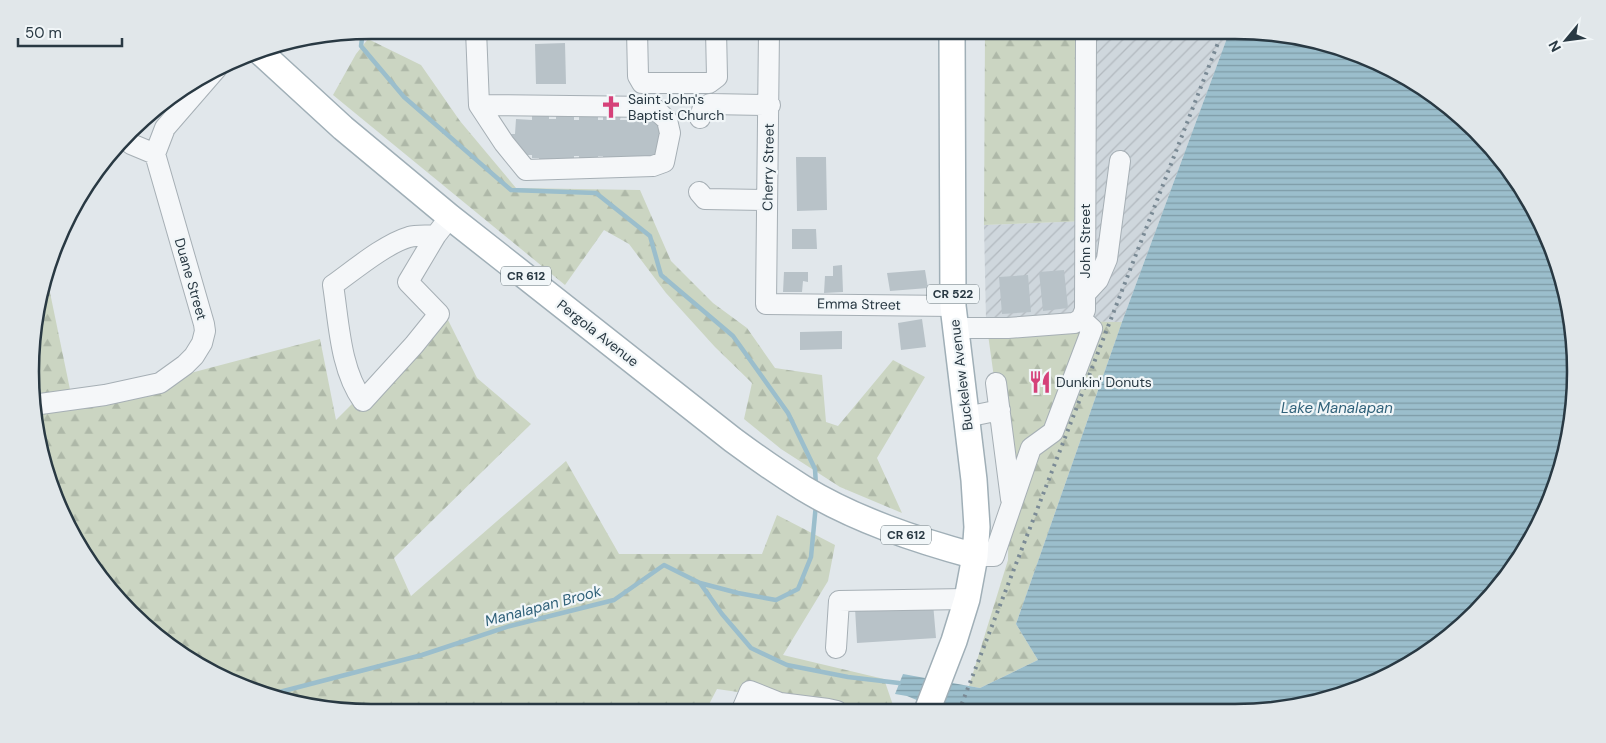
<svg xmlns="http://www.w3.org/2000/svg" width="1606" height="743" viewBox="0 0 1606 743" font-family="'DM Sans',sans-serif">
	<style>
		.industrial { fill: url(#industrial-furrows) }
		.forest { fill: url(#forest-firs) }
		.water { fill: url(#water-rules) }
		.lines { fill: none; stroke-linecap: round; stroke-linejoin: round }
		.stream { stroke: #9bbecc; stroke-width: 4.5 }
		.building { fill: #b8c2c8 }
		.minor-casing { stroke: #a6afb5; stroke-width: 22 }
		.major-casing { stroke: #a0afb7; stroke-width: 28 }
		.minor { stroke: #f5f7f9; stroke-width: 20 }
		.major { stroke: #fff; stroke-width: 25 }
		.rail { stroke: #7a8a95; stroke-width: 4; stroke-dasharray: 2.5 5; stroke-linecap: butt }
		.labels { text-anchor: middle; stroke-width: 4.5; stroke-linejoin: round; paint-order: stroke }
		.shield { fill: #f1f6f8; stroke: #657279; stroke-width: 1 }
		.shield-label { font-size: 12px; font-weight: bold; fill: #293943 }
		.poi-label { font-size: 14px; fill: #293943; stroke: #f1f6f8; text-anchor: start }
		.street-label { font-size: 14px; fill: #293943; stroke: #f1f6f8 }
		.water-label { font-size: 15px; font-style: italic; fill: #31627a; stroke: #f1f6f8 }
		.rim { fill: none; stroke: #293943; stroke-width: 2.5 }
	</style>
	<defs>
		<pattern id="industrial-furrows" width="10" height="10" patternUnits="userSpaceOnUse" patternTransform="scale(1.25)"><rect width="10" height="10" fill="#cfd7dd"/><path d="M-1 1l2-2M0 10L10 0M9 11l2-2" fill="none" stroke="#b2b9bf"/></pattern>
		<pattern id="forest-firs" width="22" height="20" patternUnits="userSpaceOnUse" patternTransform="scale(1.25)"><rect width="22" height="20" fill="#cbd5c2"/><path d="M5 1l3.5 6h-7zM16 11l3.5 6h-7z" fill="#aeb8a8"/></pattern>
		<pattern id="water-rules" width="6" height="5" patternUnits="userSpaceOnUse" patternTransform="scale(1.25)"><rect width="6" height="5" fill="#9bbecc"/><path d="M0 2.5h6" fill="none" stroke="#7e9ba7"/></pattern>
	</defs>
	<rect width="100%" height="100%" fill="#e1e7eb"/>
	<!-- industrial -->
	<path class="industrial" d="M 1078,30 L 1230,30 L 1122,322 L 986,320 L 984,225 L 1087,221 Z"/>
	<!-- forest -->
	<path class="forest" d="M 985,30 L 1078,30 L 1087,221 L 984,225 Z
		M 368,39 L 421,65 L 460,121 L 516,188 L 640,190 L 671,261 L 713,303 L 747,328 L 775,368 L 822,375 L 826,422 L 838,426 L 893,360 L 925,377 L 877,458 L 902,513 L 840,487 L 781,449 L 744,419 L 752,383 L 715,347 L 666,293 L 629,244 L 604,230 L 565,285 L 333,95 L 356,54 Z
		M 47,278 L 73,404 L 320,339 L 336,420 L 444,312 L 477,378 L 531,424 L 394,558 L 411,596 L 566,461 L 619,554 L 762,554 L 777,515 L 835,545 L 828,581 L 783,655 L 884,679 L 895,711 L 870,711 L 717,689 L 705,712 L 371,713 L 305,706 L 241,687 L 147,628 L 76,542 L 37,438 L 30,371 L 37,305 Z
		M 986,320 L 1122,322 L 1016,624 L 1038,660 L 980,688 L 969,686 L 1008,560 L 1009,486 Z"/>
	<!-- water -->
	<path class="water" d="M 1230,30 L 1301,37 L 1365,56 L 1424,87 L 1476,130 L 1518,182 L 1550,241 L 1569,305 L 1576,371 L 1569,438 L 1550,502 L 1506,579 L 1443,642 L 1365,687 L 1279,710 L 943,711 L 907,696 L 895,694 L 903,674 L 980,688 L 1038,660 L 1016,624 L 1122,322 Z"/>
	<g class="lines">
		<!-- stream -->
		<path class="stream" d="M 363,31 L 361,46 L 404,97 L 511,190 L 596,193 L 650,236 L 661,275 L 733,336 L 788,413 L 815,469 L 816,486
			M 700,583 L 738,593 L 776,600 L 798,589 L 811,557 L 816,504
			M 268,695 L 422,655 L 510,626 L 614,600 L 664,565 L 700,583 L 722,614 L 751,648 L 787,665 L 848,677 L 899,683"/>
	</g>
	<!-- building -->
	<path class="building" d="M 565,43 L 566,84 L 536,84 L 535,44 Z
		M 538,115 L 549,116 L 549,119 L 556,119 L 556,116 L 574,115 L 574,120 L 579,120 L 579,115 L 598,115 L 598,120 L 603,120 L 603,115 L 621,115 L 620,120 L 628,120 L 627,116 L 645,117 L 645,120 L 659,120 L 659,156 L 645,156 L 645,160 L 627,161 L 627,156 L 621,156 L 621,160 L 603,161 L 603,156 L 598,156 L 598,160 L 579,160 L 579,156 L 574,156 L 574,160 L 563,160 L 563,158 L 539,160 L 539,158 L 532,158 L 532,155 L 515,155 L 516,141 L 511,141 L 511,134 L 515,134 L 516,119 L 532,120 L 532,116 Z
		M 796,157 L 826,157 L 827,210 L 797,211 Z
		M 792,229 L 816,229 L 817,249 L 792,249 Z
		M 842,265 L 843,292 L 824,293 L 825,276 L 833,276 L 833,266 Z
		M 925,270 L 928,288 L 890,291 L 887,273 Z
		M 1064,270 L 1068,308 L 1043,311 L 1039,272 Z
		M 784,272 L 808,272 L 808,282 L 803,281 L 802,292 L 783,292 Z
		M 1028,275 L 1031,312 L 1002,314 L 999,277 Z
		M 922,319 L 926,347 L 901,350 L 898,323 Z
		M 842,331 L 842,349 L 800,350 L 800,332 Z
		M 933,603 L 936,638 L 857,643 L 855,608 Z"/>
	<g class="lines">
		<defs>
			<path id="minor" d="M 476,30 L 479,105 L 504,143 L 526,170 L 653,166 L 664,162 L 670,133 L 667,120 L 653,107 L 479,105
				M 637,30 L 638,76 L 642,83 L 709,83 L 717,77 L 716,30
				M 769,30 L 766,304 L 953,306
				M 700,118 L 703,107 L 710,104 L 770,105
				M 155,154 L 165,128 L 217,68
				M 699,192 L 705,199 L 767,200
				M 436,235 C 427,236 417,235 409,237 C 385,244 354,270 333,285 C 339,323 340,369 363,401 L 414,345 L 439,314 L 408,282 L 436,235 L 450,217
				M 1085,294 L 1098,280 L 1107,259 L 1120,161
				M 955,328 L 1008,328 L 1074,323 L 1081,319 L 1085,310 L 1086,36 L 1083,30
				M 996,383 L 1011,499
				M 33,405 L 105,395 L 160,383 L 185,365 L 194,356 L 202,343 L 205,331 L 204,324 L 155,154 L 131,144 L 126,139
				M 966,417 L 1000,410
				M 975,556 L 994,556 L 1031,448 L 1053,432 L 1092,329 L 1081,319
				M 836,648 L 839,601 L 967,599
				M 741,712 L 750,691 L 780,703 L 828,709 L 837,711"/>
			<path id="major" d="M 258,50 L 343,128 L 450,217 L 733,440 C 756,457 779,473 803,488 C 856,520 916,540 975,556
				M 927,711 L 954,641 L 967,599 L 975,556 L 977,527 L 974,480 L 953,306 L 952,30"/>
		</defs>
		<!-- minor casing -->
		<use href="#minor" class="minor-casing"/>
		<!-- major casing -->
		<use href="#major" class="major-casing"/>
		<!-- minor -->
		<use href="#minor" class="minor"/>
		<!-- major -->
		<use href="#major" class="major"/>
		<!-- rail -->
		<path class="rail" d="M 959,711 L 1223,30"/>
	</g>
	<!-- icons -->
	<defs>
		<symbol id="church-bare" viewBox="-9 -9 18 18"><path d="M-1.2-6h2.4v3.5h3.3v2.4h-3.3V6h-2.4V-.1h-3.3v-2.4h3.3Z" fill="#d54179" stroke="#f1f6f8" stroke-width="2.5" paint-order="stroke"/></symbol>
		<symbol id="restaurant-bare" viewBox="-9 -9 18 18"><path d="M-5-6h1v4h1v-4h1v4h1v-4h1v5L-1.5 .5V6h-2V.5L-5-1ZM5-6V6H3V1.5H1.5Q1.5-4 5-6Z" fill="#d54179" stroke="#f1f6f8" stroke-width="2.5" paint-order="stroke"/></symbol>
	</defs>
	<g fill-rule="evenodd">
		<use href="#church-bare" x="595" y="91" width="32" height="32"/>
		<use href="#restaurant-bare" x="1024" y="366" width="32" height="32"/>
	</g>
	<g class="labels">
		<!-- shield labels -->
		<g class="shield">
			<rect x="501" y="266.5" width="50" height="19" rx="4"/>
			<rect x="927" y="284.5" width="52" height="19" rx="4"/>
			<rect x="881" y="525.5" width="50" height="19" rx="4"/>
		</g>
		<g class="shield-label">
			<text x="526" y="280">CR 612</text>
			<text x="953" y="298">CR 522</text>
			<text x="906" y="539">CR 612</text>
		</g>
		<!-- poi labels -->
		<g class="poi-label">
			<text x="628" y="104">Saint John's<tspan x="628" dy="16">Baptist Church</tspan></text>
			<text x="1056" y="387">Dunkin' Donuts</text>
		</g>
		<!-- street labels -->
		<g class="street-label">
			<text transform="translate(768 167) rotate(-89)" y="5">Cherry Street</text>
			<text transform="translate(1085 241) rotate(-90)" y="5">John Street</text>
			<text transform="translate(191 279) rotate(74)" y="5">Duane Street</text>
			<text transform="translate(859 304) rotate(1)" y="5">Emma Street</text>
			<text transform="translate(598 333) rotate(38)" y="5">Pergola Avenue</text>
			<text transform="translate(961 375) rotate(-97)" y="5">Buckelew Avenue</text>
		</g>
		<!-- water labels -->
		<g class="water-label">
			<text x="1337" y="413">Lake Manalapan</text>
			<text transform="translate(543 606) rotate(-15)" y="5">Manalapan Brook</text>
		</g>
	</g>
	<!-- crop -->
	<path d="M0 0H1606V743H0ZM371 39H1235A332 332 0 0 1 1567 371V372A332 332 0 0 1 1235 704H371A332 332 0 0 1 39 372V371A332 332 0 0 1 371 39Z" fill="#e1e7ea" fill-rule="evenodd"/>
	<path class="rim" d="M371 39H1235A332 332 0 0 1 1567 371V372A332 332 0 0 1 1235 704H371A332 332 0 0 1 39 372V371A332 332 0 0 1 371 39Z"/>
	<!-- north arrow -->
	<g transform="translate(1566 40) rotate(241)" stroke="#f1f6f8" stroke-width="4" paint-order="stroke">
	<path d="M0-4L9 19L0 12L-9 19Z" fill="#293943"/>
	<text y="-8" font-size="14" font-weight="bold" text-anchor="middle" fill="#293943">N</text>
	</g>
	<!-- scale -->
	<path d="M18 38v8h104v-8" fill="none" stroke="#293943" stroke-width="2.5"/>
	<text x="25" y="38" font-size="15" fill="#293943" stroke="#f1f6f8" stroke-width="4" paint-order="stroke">50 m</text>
</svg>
